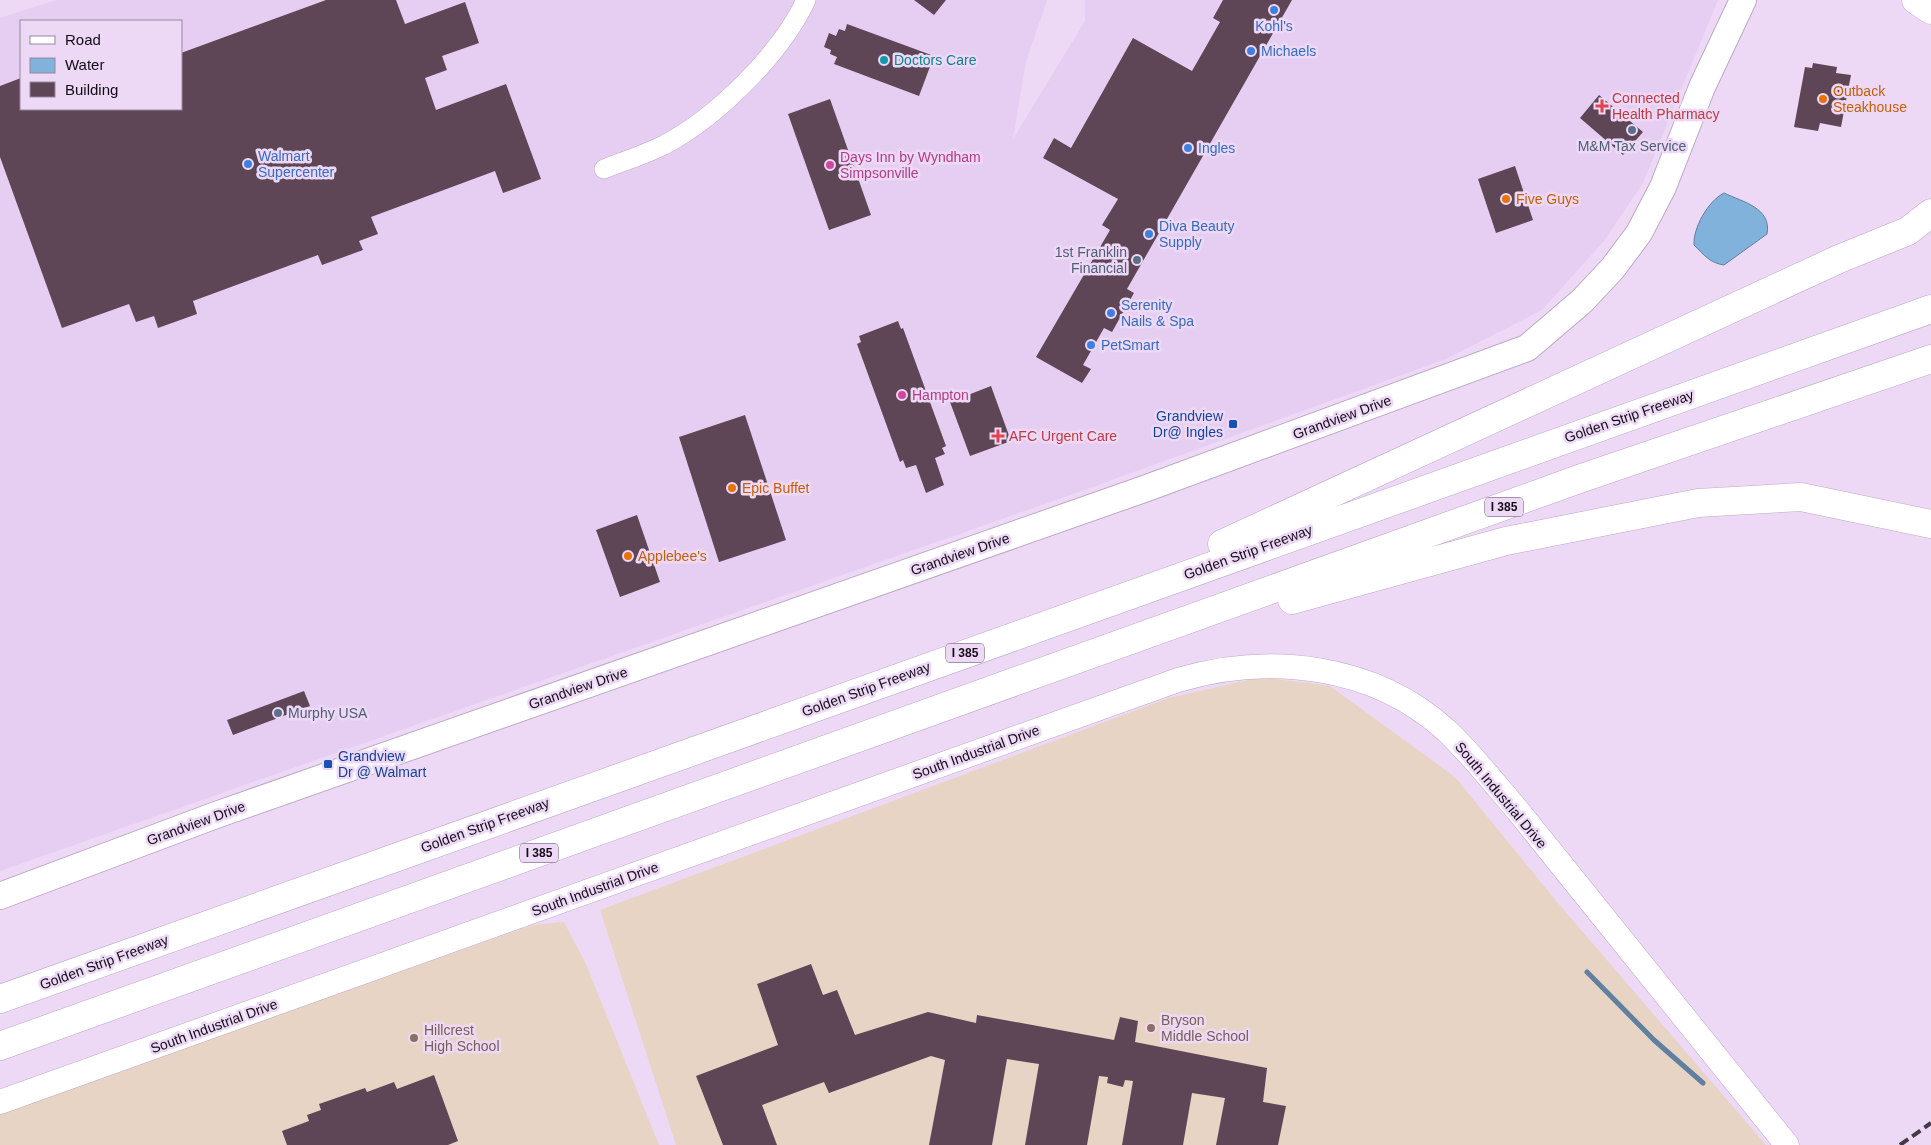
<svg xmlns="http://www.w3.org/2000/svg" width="1931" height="1145" viewBox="0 0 1931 1145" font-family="Arial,sans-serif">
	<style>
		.built { fill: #e6cef2; fill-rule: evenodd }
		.education { fill: #e7d4c4 }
		.water { fill: #80b2db; stroke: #5f80a0 }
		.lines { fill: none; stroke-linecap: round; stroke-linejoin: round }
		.stream { stroke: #5f80a0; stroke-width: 5 }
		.building { fill: #5f4657 }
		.minor-casing { stroke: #bca9c5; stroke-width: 20 }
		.tertiary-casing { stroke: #bca9c5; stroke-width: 25 }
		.secondary-casing { stroke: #bca9c5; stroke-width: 28 }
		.motorway-casing { stroke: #bca9c5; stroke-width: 29 }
		.minor { stroke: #fff; stroke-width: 19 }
		.tertiary { stroke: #fff; stroke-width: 24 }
		.secondary { stroke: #fff; stroke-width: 26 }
		.motorway { stroke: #fff; stroke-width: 28 }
		.rail { stroke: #433947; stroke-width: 4; stroke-dasharray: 10 5; stroke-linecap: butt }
		.shop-dot { fill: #3f7fe0; stroke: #edd9f6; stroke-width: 2 }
		.culture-dot { fill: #0f9aa8; stroke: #edd9f6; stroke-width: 2 }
		.food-dot { fill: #e8710a; stroke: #edd9f6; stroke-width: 2 }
		.health-dot { fill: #e0444e; stroke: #edd9f6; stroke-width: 2 }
		.service-dot { fill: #5c6f8a; stroke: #edd9f6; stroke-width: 2 }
		.hotel-dot { fill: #d1479c; stroke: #edd9f6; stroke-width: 2 }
		.transit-dot { fill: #1a4fb4; stroke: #edd9f6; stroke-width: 2 }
		.education-dot { fill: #8d6e63; stroke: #edd9f6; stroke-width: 2 }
		.labels { text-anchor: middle; stroke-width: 5; stroke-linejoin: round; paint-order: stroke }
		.shield { fill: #edd9f6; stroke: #544a59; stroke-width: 1 }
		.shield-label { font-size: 12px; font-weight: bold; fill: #130c16 }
		.shop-label { font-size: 14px; fill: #366cbe; stroke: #edd9f6; text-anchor: start }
		.culture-label { font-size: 14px; fill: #0d838f; stroke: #edd9f6; text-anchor: start }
		.food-label { font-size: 14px; fill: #c56008; stroke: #edd9f6; text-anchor: start }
		.health-label { font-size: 14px; fill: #be3a42; stroke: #edd9f6; text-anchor: start }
		.service-label { font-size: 14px; fill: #4e5e75; stroke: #edd9f6 }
		.hotel-label { font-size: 14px; fill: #b23c85; stroke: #edd9f6; text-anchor: start }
		.transit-label { font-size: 14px; fill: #164399; stroke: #edd9f6; text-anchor: end }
		.street-label { font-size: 14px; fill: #130c16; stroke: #edd9f6 }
		.education-label { font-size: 14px; fill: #785e54; stroke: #edd9f6; text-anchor: start }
	</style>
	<rect width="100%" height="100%" fill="#edd9f6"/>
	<!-- built -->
	<path class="built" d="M 56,0 L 1047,0 L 1026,62 L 1013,139 L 1085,21 L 1085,0 L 1718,0 L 1643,183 L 1604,241 L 1542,310 L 1446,359 L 1076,493 L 0,871 L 0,18 ZM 21,21 L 181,21 L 181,109 L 21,109 Z"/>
	<!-- education -->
	<path class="education" d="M 1261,677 L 1330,686 L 1455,777 L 1557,902 L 1766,1145 L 676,1145 L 600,910 L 1169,698 Z
		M 564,922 L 586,964 L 659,1145 L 0,1145 L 0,1113 L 533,925 Z"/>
	<!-- water -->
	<path class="water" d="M 1724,193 C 1743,202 1772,208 1767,234 L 1724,265 C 1710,263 1704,255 1694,245 C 1693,228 1708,201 1724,193 Z"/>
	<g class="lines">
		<!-- stream -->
		<path class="stream" d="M 1587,972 L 1654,1040 L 1703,1083"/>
	</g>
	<!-- building -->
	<path class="building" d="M 326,0 L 396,0 L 405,24 L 465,2 L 479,43 L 442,56 L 447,70 L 425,78 L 436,110 L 506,84 L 541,179 L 503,193 L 495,171 L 371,217 L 378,234 L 359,241 L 363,250 L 322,265 L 318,255 L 193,301 L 197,314 L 158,328 L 154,316 L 136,322 L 129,304 L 62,328 L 0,157 L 0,86 L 21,78 L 21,109 L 181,109 L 181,53 Z
		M 914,0 L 946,0 L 934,15 Z
		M 1223,0 L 1292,0 L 1127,289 L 1134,293 L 1112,332 L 1104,328 L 1083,365 L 1091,369 L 1082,383 L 1036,357 L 1110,230 L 1102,225 L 1118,199 L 1043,158 L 1054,138 L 1071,148 L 1133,38 L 1192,71 L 1220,22 L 1213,18 Z
		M 847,24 L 934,56 L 919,96 L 834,64 L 837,57 L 830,54 L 831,50 L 824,47 L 829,33 L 836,36 L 839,29 L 845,31 Z
		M 1813,63 L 1837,67 L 1836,73 L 1851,75 L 1841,127 L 1820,123 L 1818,131 L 1794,127 L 1805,67 L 1812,68 Z
		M 1599,95 L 1643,132 L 1623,155 L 1580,118 Z
		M 830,99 L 871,215 L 829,230 L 788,114 Z
		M 1515,166 L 1533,220 L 1496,233 L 1478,179 Z
		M 898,321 L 901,329 L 903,328 L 946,446 L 942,448 L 945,454 L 935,458 L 944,485 L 926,493 L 916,465 L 906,468 L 903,460 L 900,462 L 857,344 L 861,342 L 859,336 Z
		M 991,386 L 1011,441 L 970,456 L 950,402 Z
		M 745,415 L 786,540 L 719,562 L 679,437 Z
		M 637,515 L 660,582 L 620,597 L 596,530 Z
		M 304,691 L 310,706 L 233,735 L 227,720 Z
		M 811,964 L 823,995 L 837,990 L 855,1035 L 928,1012 L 976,1023 L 977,1015 L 1114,1040 L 1120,1017 L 1138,1021 L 1135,1042 L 1267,1068 L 1263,1102 L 1286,1106 L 1278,1145 L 1216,1145 L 1225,1098 L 1192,1093 L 1183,1145 L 1122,1145 L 1133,1081 L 1125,1080 L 1123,1087 L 1107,1083 L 1108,1077 L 1099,1076 L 1087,1145 L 1025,1145 L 1039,1064 L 1007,1059 L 992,1145 L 929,1145 L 945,1060 L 931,1056 L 829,1093 L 824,1082 L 762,1105 L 777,1145 L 723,1145 L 696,1076 L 778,1045 L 757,984 Z
		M 434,1075 L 458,1141 L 448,1145 L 287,1145 L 282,1131 L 309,1121 L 307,1115 L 321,1110 L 319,1104 L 365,1088 L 367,1092 L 394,1082 L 397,1089 Z"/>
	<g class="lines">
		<defs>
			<path id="minor" d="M 604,169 C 624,161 644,155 664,145 C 717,117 781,54 806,0"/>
			<path id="tertiary" d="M 0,1102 L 1178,680 C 1269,653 1374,664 1447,731 C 1473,756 1495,784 1518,811 L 1787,1145"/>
			<path id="secondary" d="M 0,896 L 216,815 L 1147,488 L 1527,348 L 1582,301 L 1613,268 L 1639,233 L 1663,187 L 1702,87 L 1743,0"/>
			<path id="motorway" d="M 1916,0 L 1931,10
				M 1222,544 L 1839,259 L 1908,231 L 1931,213
				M 1292,600 L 1506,541 L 1698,503 L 1801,497 L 1931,524
				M 0,999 L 1931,309
				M 0,1046 L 1582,478 L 1931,359"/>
		</defs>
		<!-- minor casing -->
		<use href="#minor" class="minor-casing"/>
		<!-- tertiary casing -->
		<use href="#tertiary" class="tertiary-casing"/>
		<!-- secondary casing -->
		<use href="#secondary" class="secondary-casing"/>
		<!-- motorway casing -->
		<use href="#motorway" class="motorway-casing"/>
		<!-- minor -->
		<use href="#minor" class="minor"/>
		<!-- tertiary -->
		<use href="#tertiary" class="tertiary"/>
		<!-- secondary -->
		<use href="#secondary" class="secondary"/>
		<!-- motorway -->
		<use href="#motorway" class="motorway"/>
		<!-- rail -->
		<path class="rail" d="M 1900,1145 L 1931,1123"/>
	</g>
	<!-- markers -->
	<g class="shop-dot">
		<circle cx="1274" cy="10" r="5"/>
		<circle cx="1251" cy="51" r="5"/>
		<circle cx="1188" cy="148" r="5"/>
		<circle cx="248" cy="164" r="5"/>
		<circle cx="1149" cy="234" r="5"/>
		<circle cx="1111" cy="313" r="5"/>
		<circle cx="1091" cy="345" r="5"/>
	</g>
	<circle class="culture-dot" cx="884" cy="60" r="5"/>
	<g class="food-dot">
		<circle cx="1823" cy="99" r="5"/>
		<circle cx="1506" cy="199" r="5"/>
		<circle cx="732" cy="488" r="5"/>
		<circle cx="628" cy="556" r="5"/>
	</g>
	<g class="health-dot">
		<path d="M1599.5 98.5h5v5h5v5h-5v5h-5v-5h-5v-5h5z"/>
		<path d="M995.5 428.5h5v5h5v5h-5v5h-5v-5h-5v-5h5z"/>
	</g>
	<g class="service-dot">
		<circle cx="1632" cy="130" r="5"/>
		<circle cx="1137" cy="260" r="5"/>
		<circle cx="278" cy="713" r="5"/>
	</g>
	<g class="hotel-dot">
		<circle cx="830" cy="165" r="5"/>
		<circle cx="902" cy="395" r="5"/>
	</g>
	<g class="transit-dot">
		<rect x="1228" y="419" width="10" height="10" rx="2.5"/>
		<rect x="323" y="759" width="10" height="10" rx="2.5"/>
	</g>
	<g class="education-dot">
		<circle cx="1151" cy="1028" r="5"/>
		<circle cx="414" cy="1038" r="5"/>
	</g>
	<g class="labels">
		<!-- shield labels -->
		<g class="shield">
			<rect x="1485" y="497.5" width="38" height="19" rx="4"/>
			<rect x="946" y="643.5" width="38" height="19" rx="4"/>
			<rect x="520" y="843.5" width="38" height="19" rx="4"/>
		</g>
		<g class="shield-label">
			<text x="1504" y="511">I 385</text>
			<text x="965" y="657">I 385</text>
			<text x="539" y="857">I 385</text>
		</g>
		<!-- shop labels -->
		<g class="shop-label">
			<text x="1274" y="31" text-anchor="middle">Kohl's</text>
			<text x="1261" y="56">Michaels</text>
			<text x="1198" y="153">Ingles</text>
			<text x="258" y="161">Walmart<tspan x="258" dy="16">Supercenter</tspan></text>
			<text x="1159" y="231">Diva Beauty<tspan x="1159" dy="16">Supply</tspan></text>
			<text x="1121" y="310">Serenity<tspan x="1121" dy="16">Nails &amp; Spa</tspan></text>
			<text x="1101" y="350">PetSmart</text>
		</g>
		<!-- culture labels -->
		<g class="culture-label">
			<text x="894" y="65">Doctors Care</text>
		</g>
		<!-- food labels -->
		<g class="food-label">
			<text x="1833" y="96">Outback<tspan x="1833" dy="16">Steakhouse</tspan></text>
			<text x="1516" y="204">Five Guys</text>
			<text x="742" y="493">Epic Buffet</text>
			<text x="638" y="561">Applebee's</text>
		</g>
		<!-- health labels -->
		<g class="health-label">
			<text x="1612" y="103">Connected<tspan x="1612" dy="16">Health Pharmacy</tspan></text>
			<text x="1009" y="441">AFC Urgent Care</text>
		</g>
		<!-- service labels -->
		<g class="service-label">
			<text x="1632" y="151">M&amp;M Tax Service</text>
			<text x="1127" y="257" text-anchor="end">1st Franklin<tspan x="1127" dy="16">Financial</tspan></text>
			<text x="288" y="718" text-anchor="start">Murphy USA</text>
		</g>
		<!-- hotel labels -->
		<g class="hotel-label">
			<text x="840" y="162">Days Inn by Wyndham<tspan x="840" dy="16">Simpsonville</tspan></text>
			<text x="912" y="400">Hampton</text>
		</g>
		<!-- transit labels -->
		<g class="transit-label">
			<text x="1223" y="421">Grandview<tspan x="1223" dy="16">Dr@ Ingles</tspan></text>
			<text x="338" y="761" text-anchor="start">Grandview<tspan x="338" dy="16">Dr @ Walmart</tspan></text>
		</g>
		<!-- street labels -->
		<g class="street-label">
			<text transform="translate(1629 416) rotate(-19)" y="5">Golden Strip Freeway</text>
			<text transform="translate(1342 417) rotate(-20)" y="5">Grandview Drive</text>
			<text transform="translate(1248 552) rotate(-20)" y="5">Golden Strip Freeway</text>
			<text transform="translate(960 554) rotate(-19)" y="5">Grandview Drive</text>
			<text transform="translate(578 688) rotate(-19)" y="5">Grandview Drive</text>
			<text transform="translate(866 689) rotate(-20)" y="5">Golden Strip Freeway</text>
			<text transform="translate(976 752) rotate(-20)" y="5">South Industrial Drive</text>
			<text transform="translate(1501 795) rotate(50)" y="5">South Industrial Drive</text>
			<text transform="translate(196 823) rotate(-20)" y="5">Grandview Drive</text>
			<text transform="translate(485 825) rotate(-20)" y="5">Golden Strip Freeway</text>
			<text transform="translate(595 889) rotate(-20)" y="5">South Industrial Drive</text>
			<text transform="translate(104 962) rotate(-20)" y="5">Golden Strip Freeway</text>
			<text transform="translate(214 1026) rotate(-20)" y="5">South Industrial Drive</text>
		</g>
		<!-- education labels -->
		<g class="education-label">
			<text x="1161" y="1025">Bryson<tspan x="1161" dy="16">Middle School</tspan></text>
			<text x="424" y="1035">Hillcrest<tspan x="424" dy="16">High School</tspan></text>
		</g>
	</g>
	<!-- legend -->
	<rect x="20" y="20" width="162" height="90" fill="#edd9f6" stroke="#96879c"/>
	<rect x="30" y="36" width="25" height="8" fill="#ffffff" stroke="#96879c"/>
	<text x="65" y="45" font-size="15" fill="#130c16">Road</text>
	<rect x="30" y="58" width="25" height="15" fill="#80b2db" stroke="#96879c"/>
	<text x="65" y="70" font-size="15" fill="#130c16">Water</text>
	<rect x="30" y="82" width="25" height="15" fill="#5f4657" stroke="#96879c"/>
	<text x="65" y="95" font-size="15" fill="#130c16">Building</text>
</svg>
